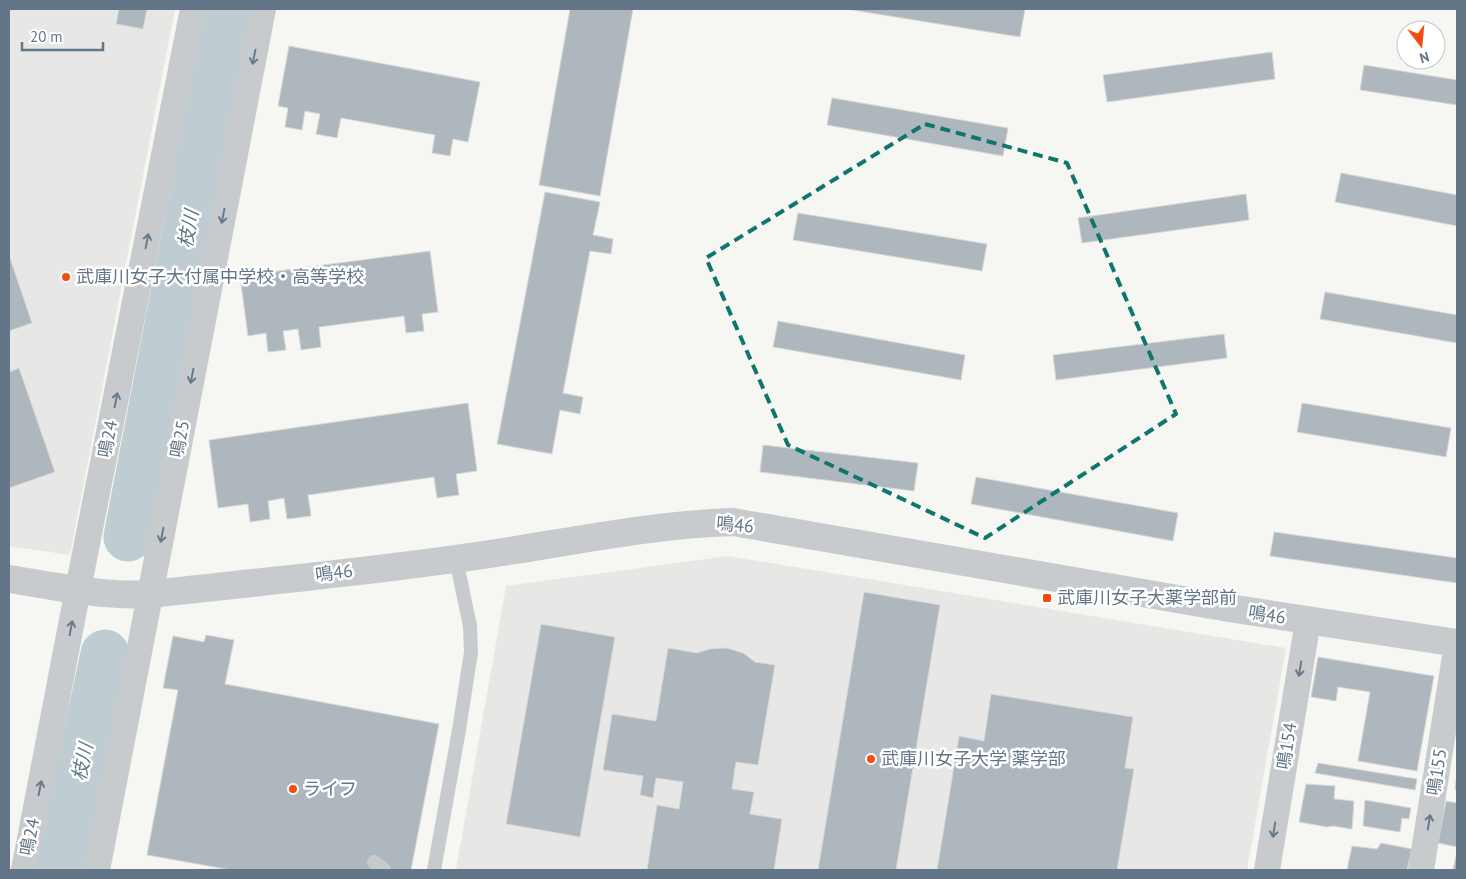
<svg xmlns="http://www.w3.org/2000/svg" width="1466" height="879" viewBox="0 0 1466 879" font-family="'PT Sans','Noto Sans JP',sans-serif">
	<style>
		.built { fill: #e7e8e6 }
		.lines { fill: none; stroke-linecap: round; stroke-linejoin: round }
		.river { stroke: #bfccd1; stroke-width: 49 }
		.building { fill: #aeb7bd; stroke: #d8d8d5 }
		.service { stroke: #c8cbce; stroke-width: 14 }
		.minor { stroke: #c8cbce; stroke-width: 26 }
		.tertiary { stroke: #c8cbce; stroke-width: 28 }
		.oneway { stroke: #677a8b }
		.marked { fill: none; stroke: #0f766e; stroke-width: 4; stroke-dasharray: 10 6; stroke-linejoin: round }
		.poi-dot { fill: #f64b13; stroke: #fff; stroke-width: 2 }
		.labels { text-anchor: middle; stroke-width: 5; stroke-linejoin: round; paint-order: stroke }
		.poi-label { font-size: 18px; fill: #627687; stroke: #fff; text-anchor: start }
		.street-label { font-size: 18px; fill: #627687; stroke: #fff }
		.water-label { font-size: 19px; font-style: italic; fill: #5e7983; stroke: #fff }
	</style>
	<rect width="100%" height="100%" fill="#f6f6f2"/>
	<!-- built -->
	<path class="built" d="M 9,9 L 175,9 L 70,555 L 9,546 Z
		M 728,556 L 1286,648 L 1247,870 L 456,870 L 506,586 Z"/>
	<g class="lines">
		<!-- river -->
		<path class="river" d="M 128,537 L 230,9
			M 59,870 L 105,654"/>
	</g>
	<!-- building -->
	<path class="building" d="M 119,9 L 147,9 L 143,29 L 116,24 Z
		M 570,9 L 633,9 L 600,196 L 539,185 Z
		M 846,9 L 1025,9 L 1020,37 Z
		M 289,46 L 480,82 L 468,142 L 453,139 L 450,156 L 432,153 L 435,135 L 341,118 L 337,138 L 316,134 L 320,114 L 305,111 L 302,130 L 285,127 L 288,108 L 278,106 Z
		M 1272,52 L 1275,79 L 1107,102 L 1103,75 Z
		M 1364,65 L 1457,80 L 1457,105 L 1360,90 Z
		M 832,98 L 1008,128 L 1003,156 L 827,125 Z
		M 1341,173 L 1457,195 L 1457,226 L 1335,202 Z
		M 545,192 L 600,202 L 593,235 L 613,239 L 611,254 L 590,251 L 563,393 L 583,397 L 580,414 L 560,410 L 552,454 L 497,444 Z
		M 1246,194 L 1249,220 L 1082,243 L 1078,218 Z
		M 798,213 L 987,244 L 982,271 L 793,240 Z
		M 430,251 L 438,312 L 422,314 L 424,331 L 406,333 L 404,316 L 319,327 L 321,347 L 301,350 L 298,329 L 283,331 L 286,350 L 268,352 L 266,333 L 248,336 L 240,276 Z
		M 9,255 L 32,323 L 9,331 Z
		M 1325,292 L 1457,315 L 1457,343 L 1320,319 Z
		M 778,321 L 965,355 L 961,380 L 773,347 Z
		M 1224,334 L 1227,358 L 1056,380 L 1053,355 Z
		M 19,368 L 55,472 L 9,488 L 9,372 Z
		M 468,403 L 477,471 L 456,474 L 459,495 L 437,498 L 434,477 L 308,495 L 311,516 L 287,519 L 284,498 L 268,501 L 270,519 L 250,522 L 248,504 L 218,508 L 209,440 Z
		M 1302,403 L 1451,428 L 1446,457 L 1297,432 Z
		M 763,445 L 918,463 L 914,491 L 760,472 Z
		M 976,477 L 1178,513 L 1173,541 L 971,504 Z
		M 1274,532 L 1457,558 L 1457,583 L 1270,556 Z
		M 864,592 L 940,605 L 896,870 L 818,870 Z
		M 541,624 L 615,637 L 580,837 L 506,824 Z
		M 206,635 L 234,640 L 225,684 L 439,724 L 411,870 L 231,870 L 147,855 L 178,690 L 163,688 L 173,636 L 204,642 Z
		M 668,648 L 697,653 L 710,649 L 727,648 L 743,653 L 755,662 L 775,665 L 758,765 L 736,762 L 732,789 L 754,792 L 750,814 L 782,819 L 774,870 L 647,870 L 657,805 L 679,809 L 683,782 L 656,778 L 653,798 L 640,795 L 643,776 L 603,770 L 612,714 L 656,721 Z
		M 1318,657 L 1434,676 L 1417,771 L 1358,761 L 1370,692 L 1338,687 L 1336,701 L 1311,697 Z
		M 991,694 L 1133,717 L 1125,768 L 1134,769 L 1117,870 L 937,870 L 959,736 L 984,741 Z
		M 1318,763 L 1417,779 L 1415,790 L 1315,773 Z
		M 1457,772 L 1457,791 L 1455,789 Z
		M 1306,784 L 1335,786 L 1334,799 L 1354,801 L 1352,829 L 1333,826 L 1327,827 L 1299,822 Z
		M 1365,800 L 1411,808 L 1409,819 L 1402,818 L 1400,832 L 1363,826 Z
		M 1446,801 L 1457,803 L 1457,847 L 1438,843 Z
		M 1381,843 L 1412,849 L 1407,870 L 1347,870 L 1352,846 L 1377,849 Z
		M 1457,851 L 1457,870 L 1453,870 Z"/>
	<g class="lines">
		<!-- service -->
		<path class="service" d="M 374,862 L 384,870
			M 434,870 L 459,730 L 471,652 L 470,626 L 456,559"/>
		<!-- minor -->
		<path class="minor" d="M 24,870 L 78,589 L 193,9
			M 97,870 L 263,9
			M 1267,870 L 1308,621
			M 1421,870 L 1457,644"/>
		<!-- tertiary -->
		<path class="tertiary" d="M 9,579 C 55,586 103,597 150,594 C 252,583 354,573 455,559 C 548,547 639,525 733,522 L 1229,608 L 1457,643"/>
	</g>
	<!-- one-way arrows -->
	<defs><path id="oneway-shaft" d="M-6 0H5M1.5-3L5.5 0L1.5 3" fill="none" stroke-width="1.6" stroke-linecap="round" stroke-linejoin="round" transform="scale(1.25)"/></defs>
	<g class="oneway">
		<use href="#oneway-shaft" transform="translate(254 57) rotate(101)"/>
		<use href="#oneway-shaft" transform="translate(223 216) rotate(101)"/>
		<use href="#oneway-shaft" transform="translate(147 241) rotate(-79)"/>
		<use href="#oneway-shaft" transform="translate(192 376) rotate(101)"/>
		<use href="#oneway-shaft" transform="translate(116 400) rotate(-79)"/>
		<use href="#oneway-shaft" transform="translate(162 535) rotate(101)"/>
		<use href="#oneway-shaft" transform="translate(71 628) rotate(-79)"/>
		<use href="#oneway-shaft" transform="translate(1300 669) rotate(99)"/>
		<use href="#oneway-shaft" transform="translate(40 788) rotate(-79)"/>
		<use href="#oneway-shaft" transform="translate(1429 822) rotate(-81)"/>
		<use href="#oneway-shaft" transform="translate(1274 830) rotate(99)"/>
	</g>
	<!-- marked area -->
	<path class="marked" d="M 925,124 L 1067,163 L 1176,414 L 985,538 L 788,445 L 706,258 Z"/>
	<!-- markers -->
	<g class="poi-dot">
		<circle cx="66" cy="277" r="5"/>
		<rect x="1042" y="593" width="10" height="10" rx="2.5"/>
		<circle cx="871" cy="759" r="5"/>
		<circle cx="293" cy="789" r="5"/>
	</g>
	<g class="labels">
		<!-- poi labels -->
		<g class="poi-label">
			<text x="76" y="283">武庫川女子大付属中学校・高等学校</text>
			<text x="1057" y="604">武庫川女子大薬学部前</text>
			<text x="881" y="765">武庫川女子大学 薬学部</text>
			<text x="303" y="795">ライフ</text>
		</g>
		<!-- street labels -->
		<g class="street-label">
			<text transform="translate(108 439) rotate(-79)" y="6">鳴24</text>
			<text transform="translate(180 439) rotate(-79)" y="6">鳴25</text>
			<text transform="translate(735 525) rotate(5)" y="6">鳴46</text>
			<text transform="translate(334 573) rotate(-7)" y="6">鳴46</text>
			<text transform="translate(1267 615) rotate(9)" y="6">鳴46</text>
			<text transform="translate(1287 746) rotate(-81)" y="6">鳴154</text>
			<text transform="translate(1437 772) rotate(-81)" y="6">鳴155</text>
			<text transform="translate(30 837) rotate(-79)" y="6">鳴24</text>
		</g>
		<!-- water labels -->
		<g class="water-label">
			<text transform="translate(188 229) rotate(-79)" y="7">枝川</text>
			<text transform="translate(82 762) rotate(-78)" y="7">枝川</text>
		</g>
	</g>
	<!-- border -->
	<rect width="1466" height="879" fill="none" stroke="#627687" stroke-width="20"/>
	<!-- north arrow -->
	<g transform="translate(1421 45) rotate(164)"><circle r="24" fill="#ffffff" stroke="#c0c8cf"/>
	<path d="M0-4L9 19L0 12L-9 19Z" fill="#f64b13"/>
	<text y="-8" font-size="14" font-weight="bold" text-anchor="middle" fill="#627687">N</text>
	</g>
	<!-- scale -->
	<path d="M22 42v8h81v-8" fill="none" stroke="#627687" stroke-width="2.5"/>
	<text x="30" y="42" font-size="15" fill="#627687" stroke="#ffffff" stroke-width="4" paint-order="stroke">20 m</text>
</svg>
